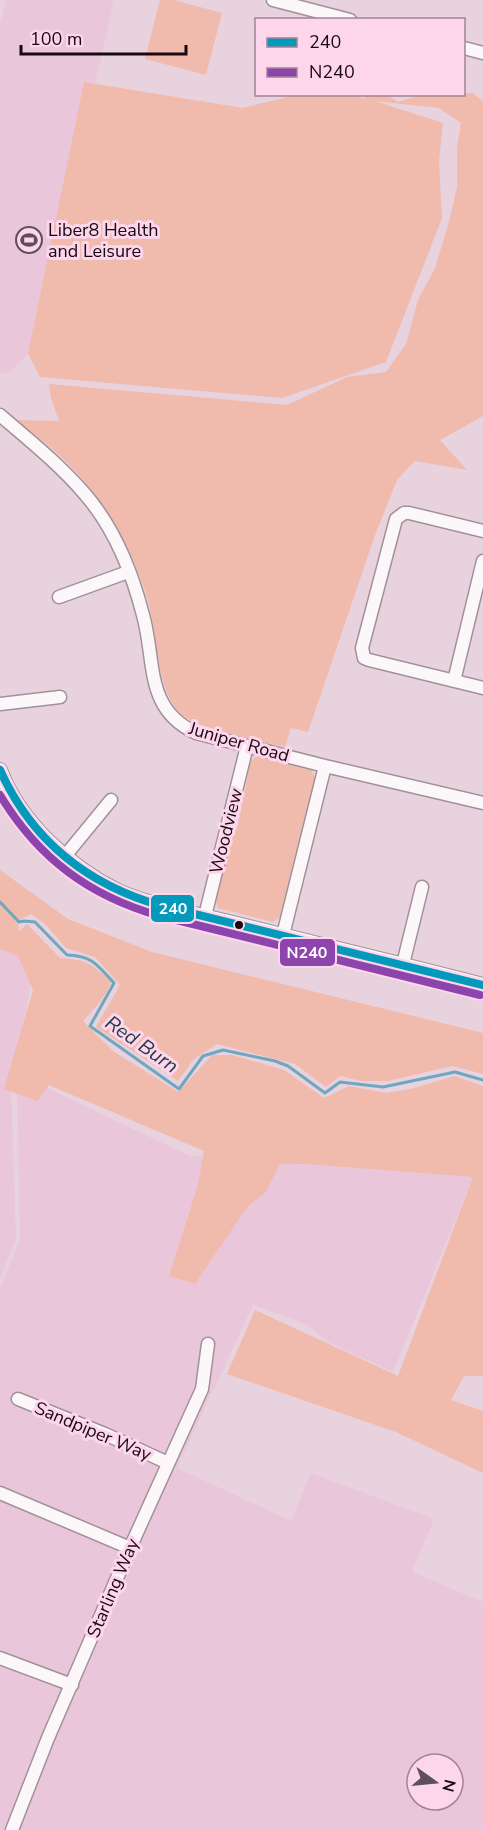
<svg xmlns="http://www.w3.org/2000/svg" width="483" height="1830" viewBox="0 0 483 1830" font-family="'Nunito Sans',sans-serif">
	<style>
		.built { fill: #eac6da; fill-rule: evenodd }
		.green { fill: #f0baad }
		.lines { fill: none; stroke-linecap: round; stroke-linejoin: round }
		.stream { stroke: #6fa7bf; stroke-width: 3 }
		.minor-casing { stroke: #a1919a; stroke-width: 15 }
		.tertiary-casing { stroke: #a1919a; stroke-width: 16 }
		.minor { stroke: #fcf8fa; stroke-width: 12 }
		.tertiary { stroke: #fcf8fa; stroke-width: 14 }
		.bus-1-casing { stroke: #fed6ec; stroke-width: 12 }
		.bus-2-casing { stroke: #fed6ec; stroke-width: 12 }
		.bus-1 { stroke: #0299bb; stroke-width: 8 }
		.bus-2 { stroke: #8e44ad; stroke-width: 8 }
		.bus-dot { fill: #160911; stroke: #fed6ec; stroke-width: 2 }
		.labels { text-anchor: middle; stroke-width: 6; stroke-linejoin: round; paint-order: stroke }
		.poi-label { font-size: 18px; fill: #160911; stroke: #fed6ec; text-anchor: start }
		.street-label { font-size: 18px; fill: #160911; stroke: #fed6ec }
		.water-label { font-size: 20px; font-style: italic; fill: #223d47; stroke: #fed6ec }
		.line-badge { stroke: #fed6ec; stroke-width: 2 }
		.badge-label { font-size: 16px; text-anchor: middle; font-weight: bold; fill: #fff }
	</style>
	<rect width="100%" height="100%" fill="#e8d2de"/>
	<!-- built -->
	<path class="built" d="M 6,0 L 114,0 L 95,84 L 84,82 L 28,353 L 10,372 L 0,373 L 0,24 Z
		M 0,911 L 37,952 L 11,1087 L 16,1239 L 0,1278 Z
		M 17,1074 L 190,1156 L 473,1177 L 393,1372 L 328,1342 L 308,1325 L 253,1305 L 177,1468 L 291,1521 L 311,1473 L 434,1519 L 412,1572 L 483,1602 L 483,1830 L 0,1830 L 0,1289 L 20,1240 ZM 417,1764 L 453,1764 L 453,1800 L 417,1800 Z"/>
	<!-- green -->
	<path class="green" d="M 160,0 L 174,0 L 222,13 L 206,75 L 145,59 Z
		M 84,82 L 243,108 L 300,94 L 352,95 L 366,99 L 363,95 L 388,95 L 398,102 L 420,95 L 464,93 L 472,93 L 483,101 L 483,416 L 440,440 L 467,470 L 415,461 L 397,480 L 375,535 L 308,732 L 291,728 L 285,747 C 258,740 201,731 181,714 C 156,692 157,630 147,597 C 130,542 96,486 51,448 C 40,438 27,429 15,420 L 59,421 L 51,398 L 49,384 L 287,405 L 347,377 L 386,372 L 406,344 L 418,300 L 435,268 L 449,222 L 457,187 L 457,148 L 461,123 L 439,108 L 375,101 L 443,123 L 439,161 L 442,218 L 386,362 L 282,398 L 40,377 L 28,353 Z
		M 257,756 L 311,770 L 316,779 L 282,916 L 273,922 L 218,908 L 215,897 L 231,833 L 237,829 L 248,775 L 246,771 L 249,763 Z
		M 0,870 L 68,919 L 152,952 L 483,1033 L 483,1074 L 452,1066 L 388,1081 L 361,1081 L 340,1076 L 326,1087 L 295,1064 L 217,1044 L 194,1059 L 178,1081 L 96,1027 L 120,985 L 95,957 L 66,948 L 46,925 L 31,914 L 18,921 L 19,932 L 27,924 L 60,958 C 89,961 90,962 111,982 C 105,998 94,1009 83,1021 L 113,1051 L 178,1092 L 212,1055 L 232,1055 L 284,1070 L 324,1098 L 349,1086 L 386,1093 L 410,1089 L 455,1076 L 483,1086 L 483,1376 L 464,1376 L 451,1400 L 483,1411 L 483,1473 L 396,1432 L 227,1374 L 255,1310 L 398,1376 L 473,1177 L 303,1164 L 280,1164 L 265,1193 L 247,1207 L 195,1284 L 169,1276 L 198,1185 L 204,1151 L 49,1085 L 37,1101 L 4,1089 L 33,990 L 18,956 L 0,949 Z"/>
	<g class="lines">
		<!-- stream -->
		<path class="stream" d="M 0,902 L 19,922 L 24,921 L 35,922 L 67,955 C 93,956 97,965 114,983 L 90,1026 L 179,1089 L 203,1056 L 223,1050 L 275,1061 L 288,1066 L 325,1093 L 340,1082 L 383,1087 L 455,1072 L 483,1080"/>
		<defs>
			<path id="minor" d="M 273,0 L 350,20
				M 464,48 L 483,53
				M 0,415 C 29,440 59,464 84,493 C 113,526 132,572 143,615 C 156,661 144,709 196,733 L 325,766 L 483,803
				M 483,531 L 409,513 L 404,513 L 396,519 L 362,648 L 364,658 L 369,660 L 483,688
				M 59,597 L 128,572
				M 454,681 L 483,561
				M 0,704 L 60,697
				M 65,856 L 111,800
				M 205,916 L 247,746
				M 283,935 L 325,766
				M 403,964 L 422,887
				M 18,1399 L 105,1434 L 168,1463
				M 0,1493 L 130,1548
				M 0,1658 L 72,1685
				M 12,1830 L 48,1738 L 130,1548 L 202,1389 L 208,1344"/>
			<path id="tertiary" d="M 0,770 C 20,822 69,867 118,891 C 154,907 202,915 241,925 C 321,945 402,964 483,985"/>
		</defs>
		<!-- minor casing -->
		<use href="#minor" class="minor-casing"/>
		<!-- tertiary casing -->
		<use href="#tertiary" class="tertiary-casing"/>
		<!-- minor -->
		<use href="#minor" class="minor"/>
		<!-- tertiary -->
		<use href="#tertiary" class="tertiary"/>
		<defs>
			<path id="bus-1" d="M 0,770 C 32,841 88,885 162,906 L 483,985"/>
			<path id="bus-2" d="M 0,795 C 38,858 89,896 160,916 L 480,995"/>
		</defs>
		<!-- bus-1 casing -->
		<use href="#bus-1" class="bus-1-casing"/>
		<!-- bus-2 casing -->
		<use href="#bus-2" class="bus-2-casing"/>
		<!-- bus-1 -->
		<use href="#bus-1" class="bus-1"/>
		<!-- bus-2 -->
		<use href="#bus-2" class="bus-2"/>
	</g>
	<!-- icons -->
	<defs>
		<symbol id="stadium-ring" viewBox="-11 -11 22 22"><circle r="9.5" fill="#fed6ec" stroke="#604f59" stroke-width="1.5"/><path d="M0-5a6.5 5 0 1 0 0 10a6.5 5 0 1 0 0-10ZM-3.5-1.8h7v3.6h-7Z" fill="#604f59"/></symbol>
	</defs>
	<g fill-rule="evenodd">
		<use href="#stadium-ring" x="14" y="225" width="30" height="30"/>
	</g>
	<!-- markers -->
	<circle class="bus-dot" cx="239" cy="925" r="5"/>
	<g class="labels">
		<!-- poi labels -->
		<g class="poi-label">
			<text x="48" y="236">Liber8 Health<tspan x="48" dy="21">and Leisure</tspan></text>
		</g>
		<!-- street labels -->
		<g class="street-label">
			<text transform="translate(239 742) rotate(16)" y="6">Juniper Road</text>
			<text transform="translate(226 831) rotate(-76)" y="6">Woodview</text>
			<text transform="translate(93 1431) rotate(23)" y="6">Sandpiper Way</text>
			<text transform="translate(113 1588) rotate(-67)" y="6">Starling Way</text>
		</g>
		<!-- water labels -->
		<g class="water-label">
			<text transform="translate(142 1044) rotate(35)" y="7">Red Burn</text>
		</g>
	</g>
	<g class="line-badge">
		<rect x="150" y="894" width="45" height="29" rx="6" fill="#0299bb"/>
		<rect x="279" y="938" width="57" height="29" rx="6" fill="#8e44ad"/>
	</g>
	<g class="badge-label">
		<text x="173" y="914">240</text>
		<text x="307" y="958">N240</text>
	</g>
	<!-- legend -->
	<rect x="255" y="18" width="210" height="78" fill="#fed6ec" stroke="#a18494" stroke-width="1.5"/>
	<rect x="267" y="38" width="30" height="9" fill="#0299bb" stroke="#a18494" stroke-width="1.5"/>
	<text x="309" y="48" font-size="18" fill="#160911">240</text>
	<rect x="267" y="68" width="30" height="9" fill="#8e44ad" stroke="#a18494" stroke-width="1.5"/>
	<text x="309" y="78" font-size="18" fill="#160911">N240</text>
	<!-- north arrow -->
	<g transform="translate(435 1782) rotate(105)"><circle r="28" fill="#fed6ec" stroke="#a18494" stroke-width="1.5"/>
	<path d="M0-4.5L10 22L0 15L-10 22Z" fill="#604f59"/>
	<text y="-9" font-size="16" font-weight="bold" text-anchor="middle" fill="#160911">N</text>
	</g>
	<!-- scale -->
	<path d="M21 45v9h165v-9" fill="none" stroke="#160911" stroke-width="3"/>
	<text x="30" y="45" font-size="18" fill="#160911" stroke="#fed6ec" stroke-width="4.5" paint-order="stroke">100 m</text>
</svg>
